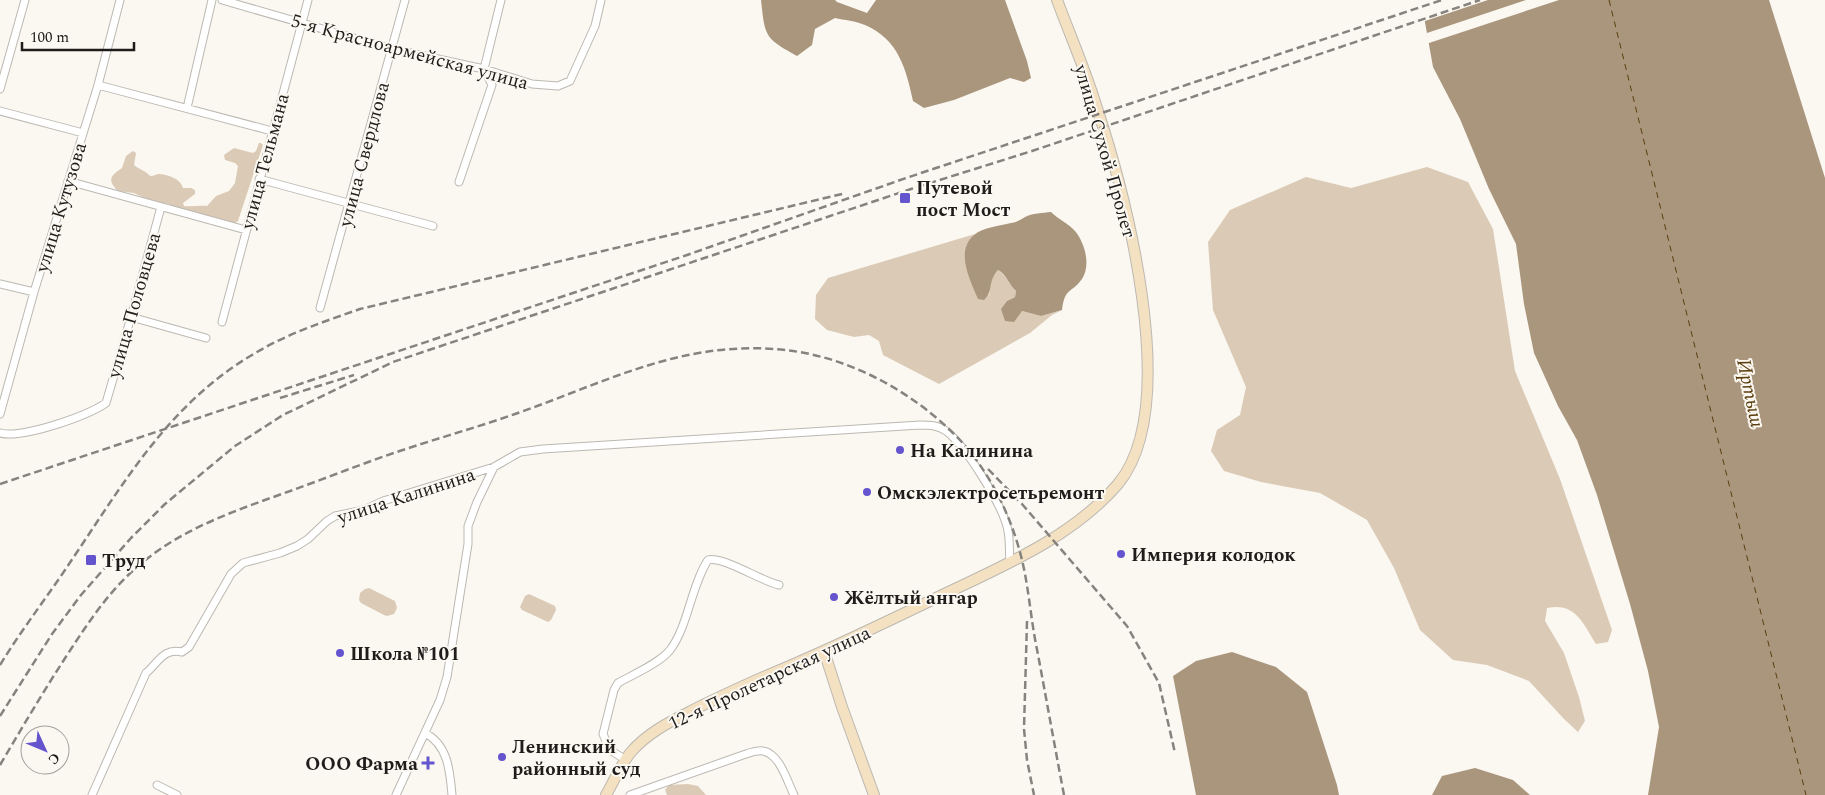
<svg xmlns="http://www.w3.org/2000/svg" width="1825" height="795" viewBox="0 0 1825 795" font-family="Spectral,serif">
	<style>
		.green { fill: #dbcbb6 }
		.water { fill: #aa967d }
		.pier { fill: #fbf7f1 }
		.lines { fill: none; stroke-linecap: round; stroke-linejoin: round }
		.ferry { stroke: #5b3e0e; stroke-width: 1; stroke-dasharray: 6 5; stroke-linecap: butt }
		.minor-casing { stroke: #bcb8b2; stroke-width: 9 }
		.secondary-casing { stroke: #bcb8b2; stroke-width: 12 }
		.minor { stroke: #fff; stroke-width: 7 }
		.secondary { stroke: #f4e1c2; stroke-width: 10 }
		.rail { stroke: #86837f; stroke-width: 2.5; stroke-dasharray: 8 4; stroke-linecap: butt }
		.poi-dot { fill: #6454cd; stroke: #fbf7f1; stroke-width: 2 }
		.labels { text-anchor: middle; stroke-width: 4; stroke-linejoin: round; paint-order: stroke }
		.street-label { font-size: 19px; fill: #1f1d1b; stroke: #fbf7f1 }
		.poi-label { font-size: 19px; font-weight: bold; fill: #1f1d1b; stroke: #fbf7f1; text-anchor: start }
		.water-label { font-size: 20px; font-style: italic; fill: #5b3e0e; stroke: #fbf7f1 }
	</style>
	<rect width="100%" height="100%" fill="#fbf7f1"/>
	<!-- green -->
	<path class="green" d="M 259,143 L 261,143 L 263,145 L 238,221 L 235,223 L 177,211 L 169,204 L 151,201 L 134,193 L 118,191 C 107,180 110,176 122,168 L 126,156 L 133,151 L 136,153 L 134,165 C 140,170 145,170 150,176 C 153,176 155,175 158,174 C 167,174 181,179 183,188 L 191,188 L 195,190 L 195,194 L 183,203 L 184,206 C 192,207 199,205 207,206 L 216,196 L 229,191 L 235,183 L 238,166 L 235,163 L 225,160 L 224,155 L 234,148 L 253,153 L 256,151 Z
		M 1427,167 L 1468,182 L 1493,229 L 1515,371 L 1560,479 L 1612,630 L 1608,642 L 1596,644 C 1583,623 1575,602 1547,608 L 1545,621 L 1564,653 L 1579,697 L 1585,721 L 1578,732 L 1564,719 L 1529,681 L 1487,665 L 1453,660 L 1420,630 L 1394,568 L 1367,520 L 1320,493 L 1261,482 L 1224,471 L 1211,451 L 1217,430 L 1240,415 L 1246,387 L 1213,310 L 1208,242 L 1230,210 L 1306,177 L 1351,188 Z
		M 975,234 L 966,246 L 989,296 L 991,278 L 998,270 C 1007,276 1009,285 1016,291 L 1015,297 L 1007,301 L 1022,311 L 1041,316 L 1062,310 L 1052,315 L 1030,333 L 939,384 L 883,355 L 879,341 L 869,335 L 854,337 L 827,330 L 815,319 L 816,295 L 828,278 Z
		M 369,588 L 395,601 L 397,608 L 394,614 L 387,616 L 384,615 L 361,603 L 359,600 L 360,593 L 365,589 Z
		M 529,594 L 555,606 L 556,610 L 551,620 L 548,622 L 522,610 L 520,607 L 525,596 Z
		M 688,784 L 698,786 L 706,795 L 667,795 L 665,790 L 669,785 Z"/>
	<!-- water -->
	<path class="water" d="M 761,0 L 835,0 L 837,2 L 867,13 L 876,0 L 1005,0 L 1027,61 L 1031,78 L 1024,82 L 1010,78 L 954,100 L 924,108 L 913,101 C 906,68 898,39 865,25 C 856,21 844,20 835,18 L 815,29 L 812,45 L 797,56 C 764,38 765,36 761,0 Z
		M 1421,0 L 1769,0 L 1825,178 L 1825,795 L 1648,795 L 1659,727 L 1648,671 L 1630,604 L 1597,495 L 1577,440 L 1558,406 L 1534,353 L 1524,304 L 1516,244 L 1489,189 L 1460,119 L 1433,67 Z
		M 1051,212 C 1058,219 1069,224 1075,231 C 1085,243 1091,265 1082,279 C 1071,294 1065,287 1062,310 L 1041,316 L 1022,311 L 1014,322 L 1005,321 L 1001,309 L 1007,301 L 1015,297 L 1016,291 C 1009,285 1007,275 998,270 C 987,282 994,291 984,300 L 978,299 C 970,280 955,251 974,235 C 983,227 1000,226 1011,223 C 1017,222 1020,220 1025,217 C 1032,213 1043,213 1051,212 Z
		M 1232,652 L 1276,667 L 1307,692 L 1337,785 L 1339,795 L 1196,795 L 1173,676 L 1196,661 Z
		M 1475,768 L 1513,780 L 1530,795 L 1432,795 L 1442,776 Z"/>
	<!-- pier -->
	<path class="pier" d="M 1421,0 L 1488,0 L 1422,22 L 1419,1 Z
		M 1526,0 L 1559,0 L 1426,44 L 1424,34 Z"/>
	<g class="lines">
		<!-- ferry -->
		<path class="ferry" d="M 1609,0 L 1806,795"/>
		<defs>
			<path id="minor" d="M 222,0 L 392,49 L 484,69 L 532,84 L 558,86 L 570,81 L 595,26 L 601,0
				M 98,85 L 272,131
				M 0,89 L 25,0
				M 187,108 L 212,0
				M 0,111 L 83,133
				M 259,179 L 433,226
				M 68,181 L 246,230
				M 459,182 L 492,85 L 484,69 L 501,0
				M 0,284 L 34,292
				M 320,308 L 405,0
				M 131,317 L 206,338
				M 222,322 L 308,0
				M 0,414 L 34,292 L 98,85 L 120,0
				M 0,433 C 22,439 87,416 106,403 L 131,317 L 161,207
				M 425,733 C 448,745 450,771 452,795
				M 626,760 L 610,750 L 603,734 L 614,690 L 618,683 C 632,675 660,663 670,650 C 688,627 691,586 708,560 C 723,556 761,581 779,585
				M 157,785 L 177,795
				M 92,795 L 146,673 C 159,662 163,648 182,652 L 189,647 L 231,574 L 243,563 L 280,553 L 297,546 L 308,539 L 327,521 L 335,516 L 364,510 L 383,501 L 494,467 L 520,452 L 543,449 L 920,425 C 929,425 938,425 946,431 C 965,445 1004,507 1008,531 C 1010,541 1009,551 1010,561
				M 396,795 L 440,700 L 447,677 L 468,544 L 468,526 L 477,502 L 494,467
				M 630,795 L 743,755 C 749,753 757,750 763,751 C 780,754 787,781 794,795"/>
			<path id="secondary" d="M 824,651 L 842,707 L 874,795
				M 606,795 C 614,781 621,764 631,752 C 650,730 676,719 701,706 C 730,692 758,679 787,667 C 837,646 886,622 934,599 C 998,568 1071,539 1118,484 C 1183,406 1125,193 1096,105 C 1085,69 1070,35 1057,0"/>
		</defs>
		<!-- minor casing -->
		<use href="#minor" class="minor-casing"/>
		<!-- secondary casing -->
		<use href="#secondary" class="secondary-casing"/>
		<!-- minor -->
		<use href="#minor" class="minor"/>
		<!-- secondary -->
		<use href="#secondary" class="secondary"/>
		<!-- rail -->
		<path class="rail" d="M 280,398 L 354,375
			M 988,469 L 1022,504 L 1127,626 L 1159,683 L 1175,753
			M 0,484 L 687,255 L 906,178 L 1442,0
			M 1027,621 L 1024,729 L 1027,760 L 1034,795
			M 0,665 C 22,629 48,596 71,561 C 123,484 169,404 252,355 C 286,334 323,322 360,309 L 846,193
			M 0,716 L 52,634 L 81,595 L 131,538 L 165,504 L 235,446 L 283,415 L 393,362 L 911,189 L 1032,151 L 1480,0
			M 0,765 C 23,726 46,687 71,649 C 92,617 113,586 143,562 C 187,526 240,509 293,490 C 323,479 354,467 385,456 C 428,441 472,429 515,414 C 570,395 623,370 679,357 C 713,349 750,346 785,350 C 849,357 912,391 957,437 C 988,469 1010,513 1021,556 C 1028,583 1030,611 1035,639 C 1045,691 1054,743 1064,795"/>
	</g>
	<!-- markers -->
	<g class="poi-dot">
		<rect x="899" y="192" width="12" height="12" rx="2.5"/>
		<circle cx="900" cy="450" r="5"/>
		<circle cx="867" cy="492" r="5"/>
		<circle cx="1121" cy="554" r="5"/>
		<rect x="85" y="554" width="12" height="12" rx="2.5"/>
		<circle cx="834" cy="597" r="5"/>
		<circle cx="340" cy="653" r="5"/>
		<circle cx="502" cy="757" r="5"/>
		<path d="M425.5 755.5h5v5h5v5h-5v5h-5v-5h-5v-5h5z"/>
	</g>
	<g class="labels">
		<!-- street labels -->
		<g class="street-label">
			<text transform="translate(410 51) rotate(15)" y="7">5-я Красноармейская улица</text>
			<text transform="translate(1106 151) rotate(74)" y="7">улица Сухой Пролет</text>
			<text transform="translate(363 154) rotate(-75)" y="7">улица Свердлова</text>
			<text transform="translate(264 161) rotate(-75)" y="7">улица Тельмана</text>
			<text transform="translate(60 207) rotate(-73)" y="7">улица Кутузова</text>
			<text transform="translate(133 305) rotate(-74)" y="7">улица Половцева</text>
			<text transform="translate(406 495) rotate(-18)" y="7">улица Калинина</text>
			<text transform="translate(769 677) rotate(-25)" y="7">12-я Пролетарская улица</text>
		</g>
		<!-- poi labels -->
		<g class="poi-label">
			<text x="916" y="194">Путевой<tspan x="916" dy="22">пост Мост</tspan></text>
			<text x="910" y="457">На Калинина</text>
			<text x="877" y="499">Омскэлектросетьремонт</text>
			<text x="1131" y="561">Империя колодок</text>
			<text x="102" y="567">Труд</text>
			<text x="844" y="604">Жёлтый ангар</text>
			<text x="350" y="660">Школа №101</text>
			<text x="512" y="753">Ленинский<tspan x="512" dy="22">районный суд</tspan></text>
			<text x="418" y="770" text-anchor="end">ООО Фарма</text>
		</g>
		<!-- water labels -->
		<g class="water-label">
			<text transform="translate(1751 393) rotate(78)" y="7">Иртыш</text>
		</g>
	</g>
	<!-- north arrow -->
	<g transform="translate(45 750) rotate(134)"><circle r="24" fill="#fbf7f1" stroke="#a3a09b"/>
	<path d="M0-4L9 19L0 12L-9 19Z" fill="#6454cd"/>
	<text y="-8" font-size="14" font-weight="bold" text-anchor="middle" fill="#1f1d1b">С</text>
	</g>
	<!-- scale -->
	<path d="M22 42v8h112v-8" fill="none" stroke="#1f1d1b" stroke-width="2.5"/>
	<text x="30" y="42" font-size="15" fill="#1f1d1b" stroke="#fbf7f1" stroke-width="4" paint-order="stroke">100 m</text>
</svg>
